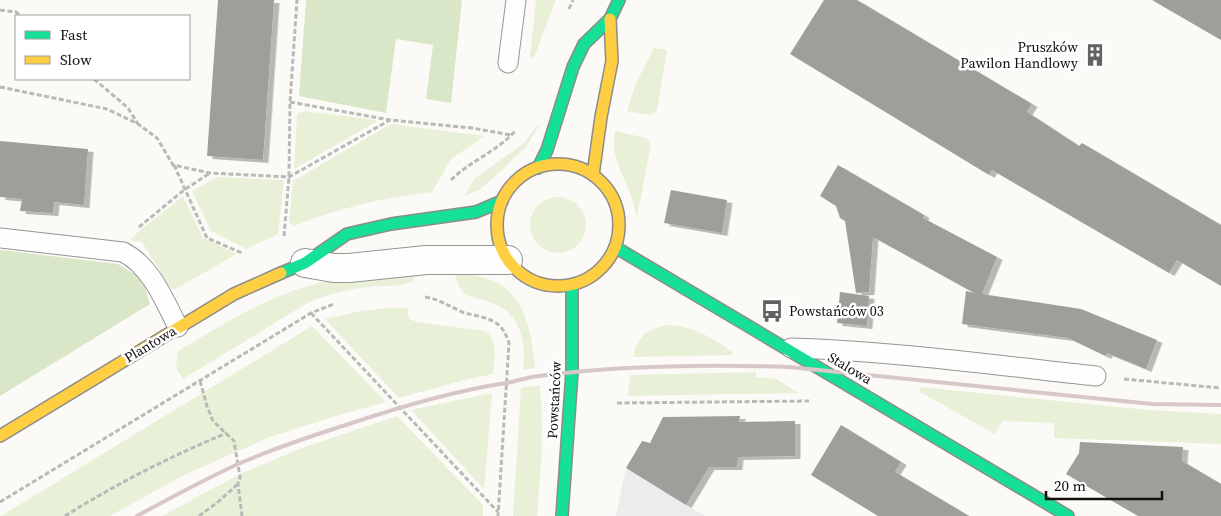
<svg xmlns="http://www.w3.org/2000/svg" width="1221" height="516" viewBox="0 0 1221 516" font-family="'Source Serif 4',serif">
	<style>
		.industrial { fill: #eeebec }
		.green { fill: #e8f0d8 }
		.forest { fill: #d9e6c7 }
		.building { fill: #a09e9b; filter: url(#shadow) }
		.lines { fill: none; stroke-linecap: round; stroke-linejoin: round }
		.lane-casing { stroke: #969594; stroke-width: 21 }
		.street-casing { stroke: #969594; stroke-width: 30 }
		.fast-casing { stroke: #8d8c8a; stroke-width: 14 }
		.slow-casing { stroke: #8d8c8a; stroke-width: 14 }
		.path { stroke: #b9b9b8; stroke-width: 3; stroke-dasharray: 5 2.5; stroke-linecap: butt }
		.lane { stroke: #fffefe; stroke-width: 19 }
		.street { stroke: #fffefe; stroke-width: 28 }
		.fast { stroke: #16e098; stroke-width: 11 }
		.slow { stroke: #ffcf43; stroke-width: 11 }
		.rail { stroke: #d7c7c9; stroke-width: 4 }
		.labels { text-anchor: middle; stroke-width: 5; stroke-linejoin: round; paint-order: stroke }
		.poi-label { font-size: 14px; fill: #101010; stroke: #fff; text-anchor: end }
		.street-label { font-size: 14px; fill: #101010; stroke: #fff }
	</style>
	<defs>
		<filter id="shadow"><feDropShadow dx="5.5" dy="3" stdDeviation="0" flood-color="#0004"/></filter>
	</defs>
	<rect width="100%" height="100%" fill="#fcfaf6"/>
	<!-- industrial -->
	<path class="industrial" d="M 626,468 L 705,516 L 616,516 Z"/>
	<!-- green -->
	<path class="green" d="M 536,0 L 556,0 L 533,60 L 530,56 Z
		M 654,48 L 667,50 L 657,110 L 651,115 L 627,111 L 636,83 Z
		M 304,111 L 376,120 L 376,122 L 294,169 L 297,114 Z
		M 391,124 L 485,136 L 451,159 L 432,192 C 384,197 339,208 294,226 L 289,221 L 293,181 Z
		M 537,126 L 539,126 L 526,147 L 489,182 L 479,190 L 464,196 L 474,179 L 523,144 Z
		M 615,131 L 646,138 L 651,145 L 637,217 C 634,206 631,194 626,183 C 618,166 611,151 615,131 Z
		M 218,177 L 284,180 L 278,234 L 246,249 L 211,231 L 192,191 Z
		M 183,196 L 203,238 L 237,254 L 174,290 L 170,287 L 142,242 L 132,241 L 131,238 Z
		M530 225a28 28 0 1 1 56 0a28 28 0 1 1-56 0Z
		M 414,273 L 414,280 C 404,288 380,285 367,287 C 347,290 328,294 309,302 L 183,379 L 176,368 L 178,351 C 223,324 267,296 319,283 C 350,276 383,276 414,273 Z
		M 455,274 C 519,274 530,314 535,368 L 523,370 C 526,344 522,316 495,304 C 476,296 459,300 455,274 Z
		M 388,308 L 408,308 L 408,315 L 410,319 L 417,322 L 485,331 C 499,340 494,360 493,374 L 468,379 L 399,398 L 325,319 L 361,311 Z
		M 667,325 C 693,325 711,338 732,351 L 732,355 L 634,357 C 634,338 650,328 667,325 Z
		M 312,326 L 386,402 L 329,418 L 270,437 L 182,476 L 110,516 L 1,516 Z
		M 756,372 L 756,377 L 776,379 L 799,393 L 628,396 L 630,375 Z
		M 540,385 C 544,430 541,472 537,516 L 513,516 L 521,388 Z
		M 920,387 L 1148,410 L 1221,414 L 1221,444 L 1054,438 L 1054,423 L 1002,421 L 995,434 L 920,392 Z
		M 492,393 L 484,489 L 411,410 Z
		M 397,416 L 483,505 L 483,516 L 162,516 L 240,474 L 302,448 Z"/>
	<!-- forest -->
	<path class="forest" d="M 306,0 L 462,0 L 451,103 L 426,99 L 433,45 L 396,39 L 386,113 L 299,96 Z
		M 0,250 L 118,264 L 136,275 L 145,287 L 150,304 L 0,396 Z"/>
	<!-- building -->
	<path class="building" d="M 218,0 L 274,0 L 263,160 L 207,156 Z
		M 824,0 L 857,0 L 1032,104 L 1027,112 L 1079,146 L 1082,143 L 1221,225 L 1221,286 L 1177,260 L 1169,273 L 992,170 L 989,175 L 790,54 Z
		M 1152,0 L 1221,0 L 1221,40 Z
		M 0,141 L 88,149 L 84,205 L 54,202 L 53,213 L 20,211 L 22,199 L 0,197 Z
		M 838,165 L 924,215 L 923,218 L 997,257 L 982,294 L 1081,309 L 1157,340 L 1146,369 L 1107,353 L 1106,356 L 1068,338 L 962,324 L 966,291 L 974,293 L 873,237 L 869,292 L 856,293 L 845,221 L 840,218 L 836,206 L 820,196 Z
		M 671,190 L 727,200 L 722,233 L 664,223 Z
		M 840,292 L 869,296 L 867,326 L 837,323 Z
		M 740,416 L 739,422 L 795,421 L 795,456 L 738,457 L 737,467 L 709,467 L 686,505 L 626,468 L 642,441 L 650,443 L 663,417 Z
		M 841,425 L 901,462 L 895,472 L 969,516 L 878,516 L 811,475 Z
		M 1080,442 L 1183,447 L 1182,461 L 1221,484 L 1221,516 L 1138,516 L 1066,474 L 1079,453 Z"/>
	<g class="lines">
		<defs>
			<path id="lane" d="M 508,63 L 516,0
				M 0,238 L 123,252 C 151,266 164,300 178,327
				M 791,348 C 893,351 994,365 1096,376"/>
			<path id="street" d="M 305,263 L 334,268 L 349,268 L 426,260 L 508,260"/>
			<path id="fast" d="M 538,168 L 547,150 L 573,67 L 584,44 L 610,19 L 619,0
				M 615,247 L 1068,516
				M 281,273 L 305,263 L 347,234 L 391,224 L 476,212 L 502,201
				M 562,516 L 572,372 L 572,285"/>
			<path id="slow" d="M497 225a61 61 0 1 1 122 0a61 61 0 1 1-122 0Z
				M 593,175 L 601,117 L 612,61 L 610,19
				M 0,436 L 234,294 L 281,273"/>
		</defs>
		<!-- lane casing -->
		<use href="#lane" class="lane-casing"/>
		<!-- street casing -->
		<use href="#street" class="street-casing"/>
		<!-- fast casing -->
		<use href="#fast" class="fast-casing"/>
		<!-- slow casing -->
		<use href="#slow" class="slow-casing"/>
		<!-- path -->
		<path class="path" d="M 569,9 L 573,0
			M 0,10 L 16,12 L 21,16
			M 94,79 L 128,108 L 138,124
			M 0,87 L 107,109 L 138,124 L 157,138 L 173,165 L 210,173 L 289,177 L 390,120
			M 290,102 L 390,120 L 472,128 L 511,135
			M 174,165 L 207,238 L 242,253
			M 451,180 C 470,161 498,151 516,130
			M 139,227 L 184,190 L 210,173
			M 284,236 L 289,177 L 290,102 L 297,0
			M 425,297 C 439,299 449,306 462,312 C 473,316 486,316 496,323 C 503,327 506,335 509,343 L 498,516
			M 311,313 L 498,512
			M 1124,379 L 1221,388
			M 200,381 L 207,406 L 213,421 L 234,441 L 240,477 L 238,484 L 242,516
			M 617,403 L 809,401
			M 0,502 L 311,313 L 334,304
			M 65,516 C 116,484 171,456 227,433
			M 199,516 L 218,502 L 238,484"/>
		<!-- lane -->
		<use href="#lane" class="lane"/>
		<!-- street -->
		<use href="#street" class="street"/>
		<!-- fast -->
		<use href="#fast" class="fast"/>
		<!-- slow -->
		<use href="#slow" class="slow"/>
		<!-- rail -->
		<path class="rail" d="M 137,516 C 170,498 204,480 238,464 C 275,448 314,435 352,423 C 403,406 453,391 506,383 C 517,381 528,377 539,376 C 622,365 705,364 789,367 L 1152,404 L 1221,405"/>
	</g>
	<!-- icons -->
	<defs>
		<symbol id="building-bare" viewBox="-9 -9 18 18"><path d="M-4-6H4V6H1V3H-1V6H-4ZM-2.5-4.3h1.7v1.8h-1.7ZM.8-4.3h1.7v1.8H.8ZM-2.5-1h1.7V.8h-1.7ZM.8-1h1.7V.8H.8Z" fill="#636260" stroke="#fff" stroke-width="2.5" paint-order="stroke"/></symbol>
		<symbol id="bus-bare" viewBox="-9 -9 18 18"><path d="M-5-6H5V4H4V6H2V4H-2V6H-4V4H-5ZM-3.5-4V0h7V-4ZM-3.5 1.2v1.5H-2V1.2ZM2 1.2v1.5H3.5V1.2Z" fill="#636260" stroke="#fff" stroke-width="2.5" paint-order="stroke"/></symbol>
	</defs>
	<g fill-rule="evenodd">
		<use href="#building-bare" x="1079" y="39" width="32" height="32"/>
		<use href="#bus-bare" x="756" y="295" width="32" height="32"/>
	</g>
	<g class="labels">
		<!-- poi labels -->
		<g class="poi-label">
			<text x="1078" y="52">Pruszków<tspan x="1078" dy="16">Pawilon Handlowy</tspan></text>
			<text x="789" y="316" text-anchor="start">Powstańców 03</text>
		</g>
		<!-- street labels -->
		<g class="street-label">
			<text transform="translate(150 344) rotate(-31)" y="5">Plantowa</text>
			<text transform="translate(850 368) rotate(31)" y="5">Stalowa</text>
			<text transform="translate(554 400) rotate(-87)" y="5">Powstańców</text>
		</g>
	</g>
	<!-- legend -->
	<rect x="15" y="15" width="175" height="65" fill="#ffffff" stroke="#9f9f9f"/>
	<rect x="25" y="31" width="25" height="8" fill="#16e098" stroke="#9f9f9f"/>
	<text x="60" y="40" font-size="15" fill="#101010">Fast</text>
	<rect x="25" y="56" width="25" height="8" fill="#ffcf43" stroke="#9f9f9f"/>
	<text x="60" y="65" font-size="15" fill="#101010">Slow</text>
	<!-- scale -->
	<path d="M1046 491v8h116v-8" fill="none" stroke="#101010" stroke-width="2.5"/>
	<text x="1054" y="491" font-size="15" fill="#101010" stroke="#ffffff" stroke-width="4" paint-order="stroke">20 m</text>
</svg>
